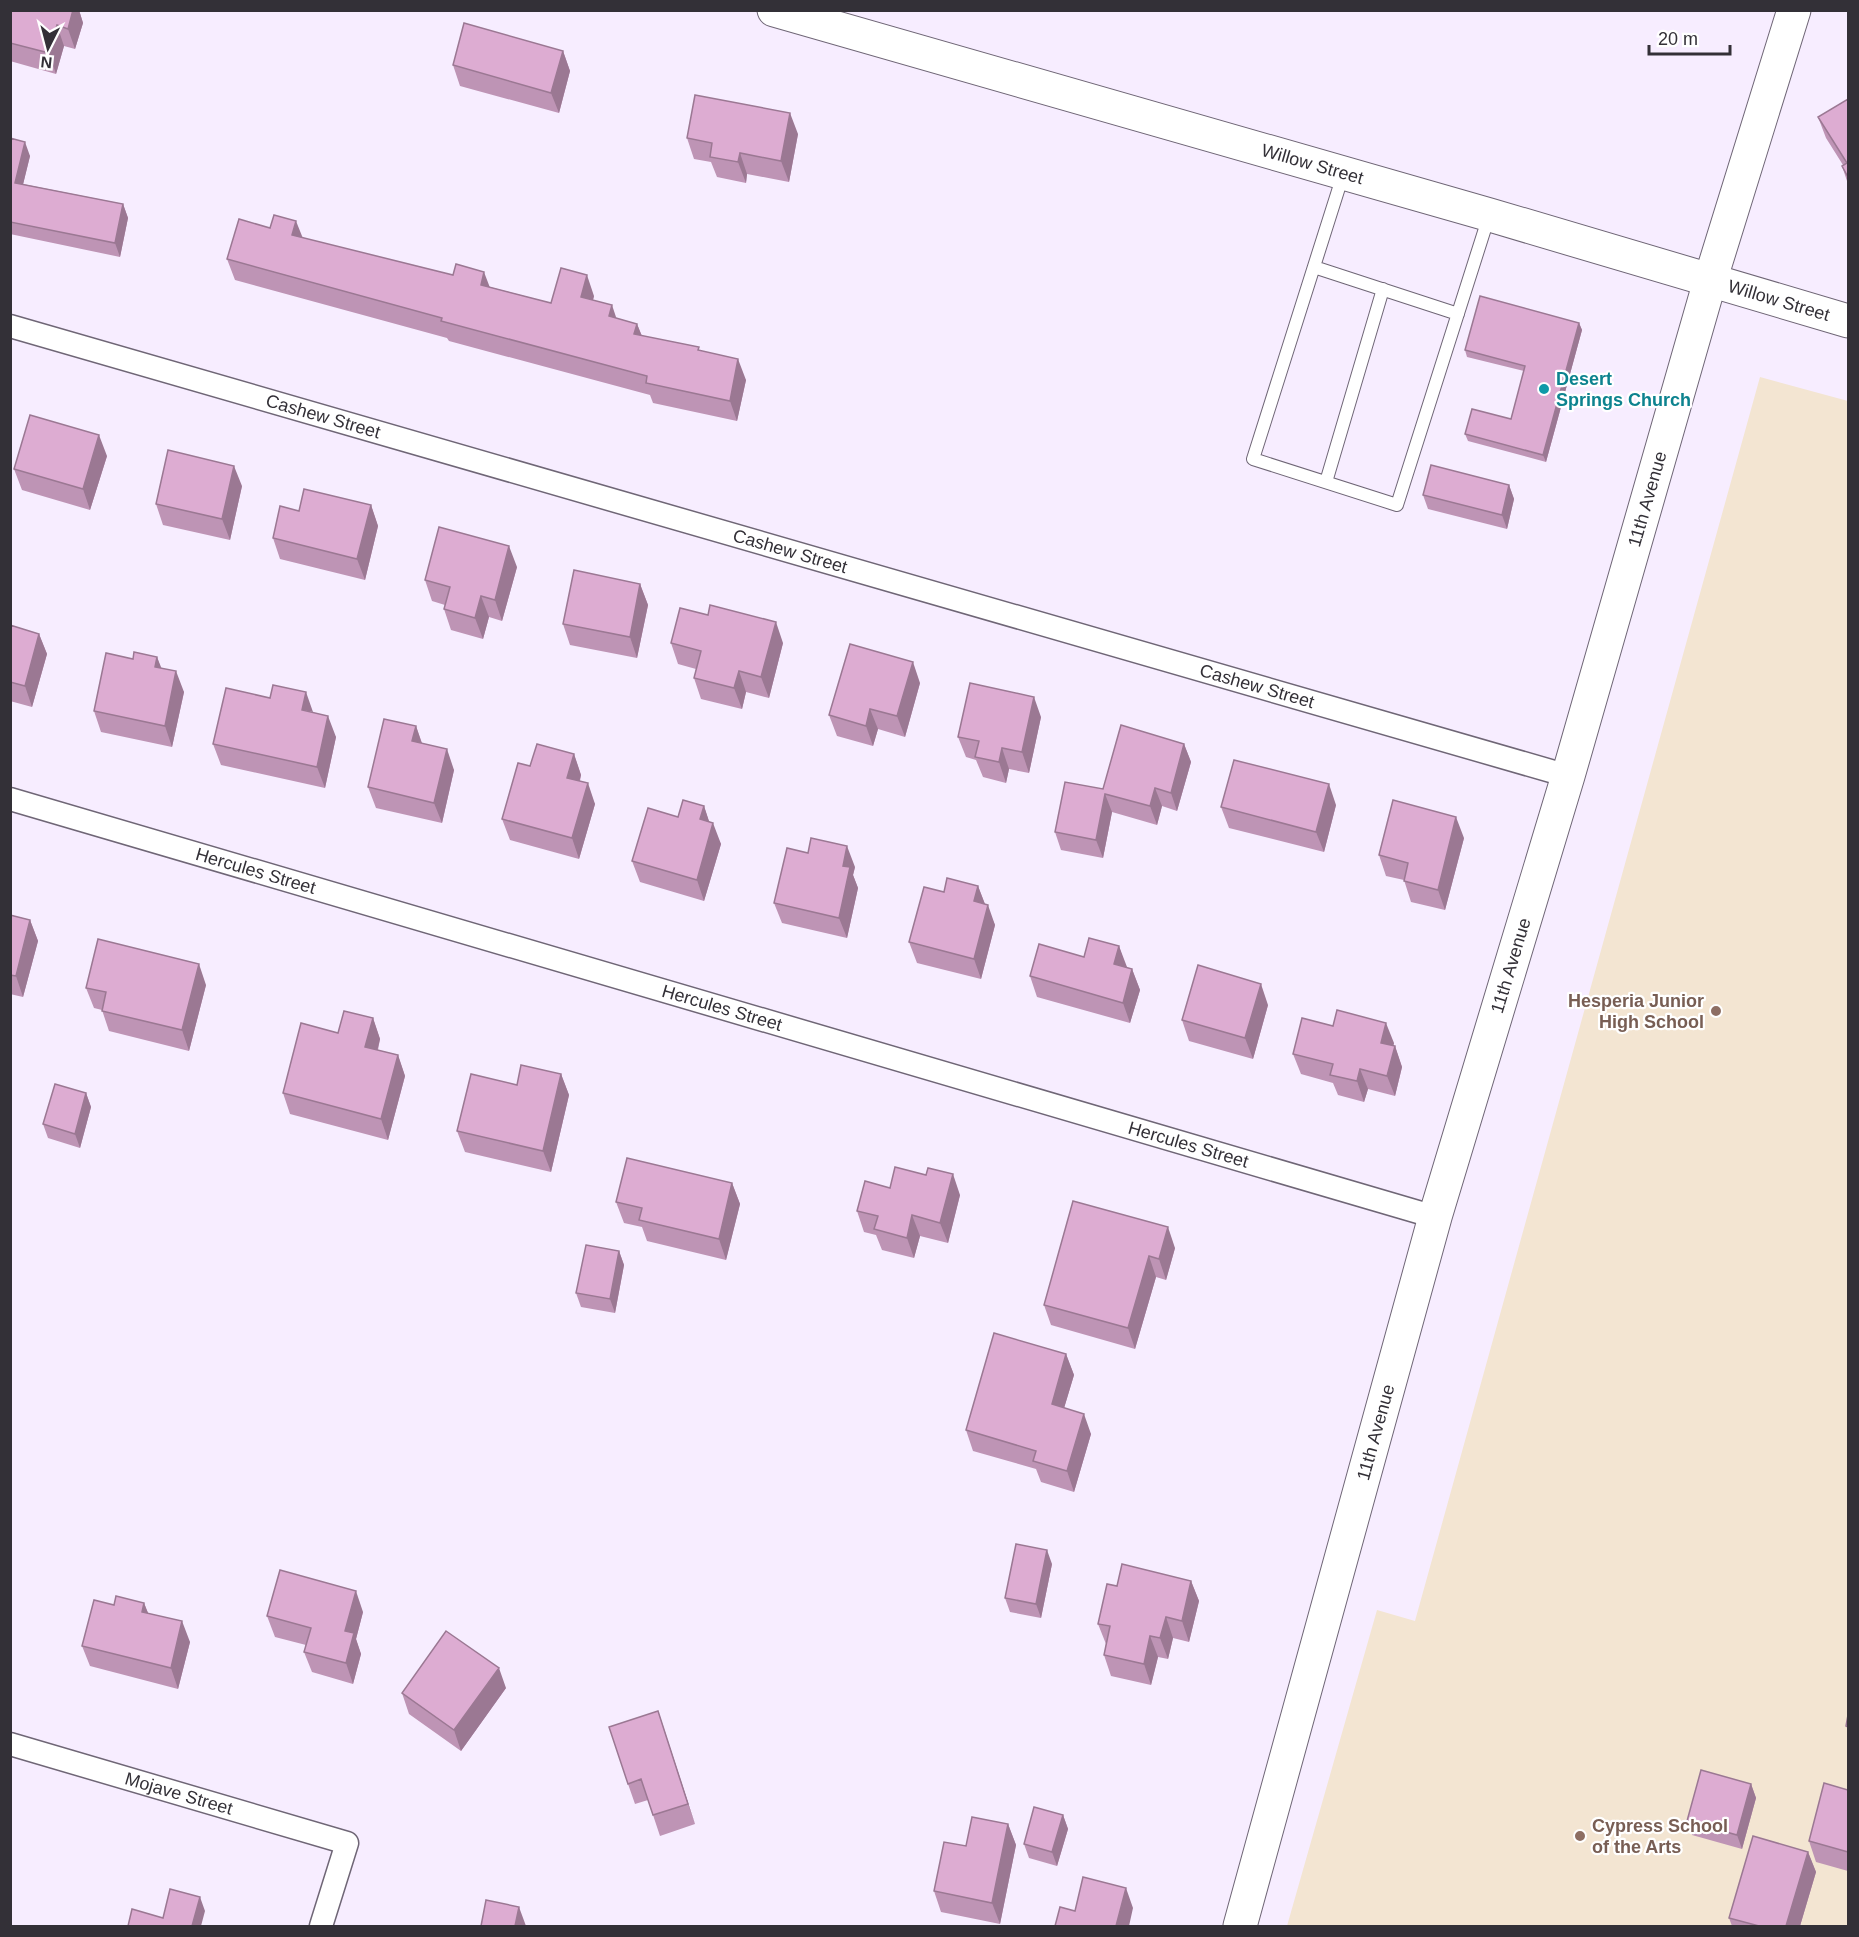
<svg xmlns="http://www.w3.org/2000/svg" width="1859" height="1937" viewBox="0 0 1859 1937" font-family="Arial,sans-serif">
	<style>
		.education { fill: #f3e5d2 }
		.lines { fill: none; stroke-linecap: round; stroke-linejoin: round }
		.lane-casing { stroke: #6f6676; stroke-width: 14 }
		.street-casing { stroke: #6f6676; stroke-width: 25 }
		.secondary-casing { stroke: #6f6676; stroke-width: 35 }
		.lane { stroke: #fff; stroke-width: 12 }
		.street { stroke: #fff; stroke-width: 22 }
		.secondary { stroke: #fff; stroke-width: 33 }
		.wall { fill: #be94b5 }
		.shaded-wall { fill: #9b7893 }
		.building { fill: #ddacd2; stroke: #9b7893; stroke-width: 1.5 }
		.culture-dot { fill: #0f9aa8; stroke: #fff; stroke-width: 2 }
		.education-dot { fill: #8d6e63; stroke: #fff; stroke-width: 2 }
		.labels { text-anchor: middle; stroke-width: 4.5; stroke-linejoin: round; paint-order: stroke }
		.street-label { font-size: 18px; fill: #333037; stroke: #fff }
		.culture-label { font-size: 18px; font-weight: bold; fill: #0d838f; stroke: #fff; text-anchor: start }
		.education-label { font-size: 18px; font-weight: bold; fill: #785e54; stroke: #fff; text-anchor: end }
	</style>
	<rect width="100%" height="100%" fill="#f7edff"/>
	<!-- education -->
	<path class="education" d="M 1760,377 L 1848,401 L 1848,1926 L 1287,1926 L 1377,1610 L 1415,1621 Z"/>
	<g class="lines">
		<defs>
			<path id="lane" d="M 1343,175 L 1253,459 L 1397,505 L 1489,216
				M 1314,267 L 1458,314
				M 1326,482 L 1383,289"/>
			<g id="street">
				<path id="s1" d="M 10,326 L 1568,776"/>
				<path id="s2" d="M 10,799 L 1435,1217"/>
				<path id="s3" d="M 10,1744 L 347,1843 L 321,1926"/>
			</g>
			<g id="secondary">
				<path id="s4" d="M 774,10 L 1490,215 L 1848,321"/>
				<path id="s5" d="M 1240,1926 L 1435,1217 L 1568,776 L 1710,281 L 1794,10"/>
			</g>
		</defs>
		<!-- lane casing -->
		<use href="#lane" class="lane-casing"/>
		<!-- street casing -->
		<use href="#street" class="street-casing"/>
		<!-- secondary casing -->
		<use href="#secondary" class="secondary-casing"/>
		<!-- lane -->
		<use href="#lane" class="lane"/>
		<!-- street -->
		<use href="#street" class="street"/>
		<!-- secondary -->
		<use href="#secondary" class="secondary"/>
	</g>
	<!-- wall -->
	<path class="wall" d="M 10,10 L 26,11 L 26,10 L 79,10 L 83,23 L 75,49 L 64,46 L 56,74 L 10,61 Z
		M 563,51 L 570,71 L 559,113 L 460,86 L 453,65 Z
		M 1848,99 L 1848,184 L 1842,166 L 1843,165 L 1826,138 L 1818,117 Z
		M 798,134 L 789,182 L 747,174 L 746,183 L 717,177 L 711,162 L 694,159 L 687,138 Z
		M 10,138 L 30,156 L 23,184 L 123,204 L 128,218 L 120,257 L 10,234 Z
		M 270,228 L 302,238 L 551,303 L 594,296 L 593,300 L 616,318 L 637,324 L 642,336 L 700,351 L 746,380 L 737,421 L 653,403 L 650,395 L 449,341 L 447,338 L 235,280 L 227,259 Z
		M 1579,323 L 1582,330 L 1546,462 L 1468,441 L 1465,434 L 1511,419 L 1524,371 L 1467,357 L 1465,350 Z
		M 107,456 L 90,510 L 22,490 L 14,469 Z
		M 1509,485 L 1514,499 L 1507,529 L 1428,509 L 1423,495 Z
		M 242,486 L 230,540 L 163,525 L 156,504 Z
		M 371,505 L 378,526 L 365,580 L 280,559 L 273,538 Z
		M 517,567 L 502,621 L 489,617 L 483,639 L 451,630 L 444,609 L 445,605 L 432,601 L 425,580 Z
		M 640,584 L 648,605 L 637,658 L 570,645 L 563,624 Z
		M 10,625 L 39,634 L 47,654 L 32,707 L 10,701 Z
		M 671,643 L 783,643 L 769,698 L 746,692 L 742,709 L 701,699 L 694,678 L 696,669 L 678,664 Z
		M 157,657 L 161,669 L 184,692 L 172,747 L 101,732 L 94,711 L 133,659 Z
		M 920,683 L 905,737 L 878,729 L 873,746 L 837,736 L 829,715 Z
		M 313,713 L 336,737 L 325,788 L 221,765 L 213,744 Z
		M 1041,717 L 1029,773 L 1009,769 L 1006,783 L 983,777 L 976,760 L 966,757 L 958,737 Z
		M 416,726 L 422,743 L 454,770 L 442,823 L 376,808 L 368,787 Z
		M 1184,744 L 1191,762 L 1177,811 L 1162,806 L 1157,825 L 1112,812 L 1103,858 L 1061,850 L 1055,832 L 1103,789 Z
		M 574,754 L 581,775 L 580,781 L 595,804 L 579,859 L 510,840 L 502,819 L 530,766 Z
		M 1336,805 L 1324,852 L 1229,828 L 1221,807 Z
		M 704,806 L 709,822 L 721,844 L 704,901 L 640,882 L 632,861 L 678,817 Z
		M 1464,838 L 1445,910 L 1411,902 L 1404,880 L 1386,876 L 1379,855 Z
		M 855,867 L 853,875 L 858,888 L 847,938 L 782,923 L 774,903 Z
		M 978,886 L 985,904 L 995,925 L 981,979 L 917,963 L 909,942 L 944,892 Z
		M 10,915 L 30,920 L 38,941 L 23,997 L 10,994 Z
		M 1119,946 L 1126,968 L 1132,969 L 1140,990 L 1130,1023 L 1037,997 L 1030,976 L 1084,957 Z
		M 206,985 L 189,1051 L 109,1031 L 102,1010 L 94,1008 L 86,988 Z
		M 1268,1005 L 1253,1059 L 1189,1041 L 1182,1020 Z
		M 373,1018 L 380,1039 L 378,1050 L 398,1055 L 405,1076 L 388,1140 L 290,1114 L 283,1093 Z
		M 1394,1043 L 1393,1046 L 1395,1046 L 1402,1067 L 1395,1096 L 1368,1089 L 1364,1102 L 1338,1095 L 1333,1083 L 1301,1074 L 1293,1054 Z
		M 561,1074 L 569,1095 L 551,1172 L 465,1152 L 457,1131 L 517,1085 Z
		M 86,1093 L 91,1107 L 80,1148 L 48,1138 L 43,1124 Z
		M 732,1183 L 740,1204 L 726,1260 L 647,1241 L 642,1227 L 624,1223 L 616,1202 Z
		M 890,1188 L 960,1195 L 948,1243 L 920,1236 L 914,1258 L 882,1250 L 876,1235 L 864,1232 L 857,1211 Z
		M 1073,1201 L 1175,1248 L 1166,1280 L 1156,1277 L 1135,1349 L 1051,1325 L 1044,1305 Z
		M 619,1251 L 624,1265 L 615,1313 L 581,1307 L 576,1293 Z
		M 1066,1354 L 1074,1375 L 1064,1408 L 1091,1434 L 1074,1492 L 1041,1482 L 1036,1469 L 973,1451 L 966,1430 Z
		M 1052,1564 L 1041,1618 L 1010,1612 L 1005,1598 Z
		M 1191,1581 L 1199,1601 L 1189,1642 L 1173,1638 L 1168,1659 L 1158,1657 L 1151,1685 L 1111,1676 L 1104,1655 L 1106,1644 L 1098,1624 L 1117,1586 Z
		M 144,1603 L 148,1613 L 190,1642 L 178,1689 L 90,1666 L 82,1646 L 114,1605 Z
		M 363,1612 L 356,1639 L 361,1654 L 353,1684 L 312,1672 L 304,1652 L 306,1645 L 275,1637 L 267,1616 Z
		M 506,1688 L 461,1751 L 409,1714 L 402,1693 Z
		M 658,1711 L 695,1824 L 660,1836 L 648,1800 L 635,1804 L 628,1784 Z
		M 1751,1784 L 1756,1798 L 1742,1849 L 1692,1835 L 1687,1821 Z
		M 1848,1790 L 1848,1871 L 1816,1862 L 1809,1841 Z
		M 1063,1815 L 1068,1829 L 1057,1866 L 1029,1858 L 1024,1844 Z
		M 1008,1824 L 1016,1845 L 1000,1924 L 941,1912 L 934,1891 Z
		M 1808,1852 L 1816,1872 L 1800,1926 L 1732,1926 L 1729,1918 Z"/>
	<!-- shaded-wall -->
	<path class="shaded-wall" d="M 69,10 L 79,10 L 83,23 L 75,49 L 68,29 Z
		M 57,25 L 64,46 L 56,74 L 49,53 Z
		M 563,51 L 570,71 L 559,113 L 551,93 Z
		M 790,113 L 798,134 L 789,182 L 781,161 Z
		M 25,142 L 30,156 L 20,197 L 15,183 Z
		M 740,153 L 747,174 L 746,183 L 738,162 Z
		M 123,204 L 128,218 L 120,257 L 115,243 Z
		M 296,221 L 304,241 L 292,235 Z
		M 484,272 L 492,293 L 481,285 Z
		M 587,275 L 594,296 L 588,318 L 581,297 Z
		M 612,305 L 619,326 L 609,316 Z
		M 1579,323 L 1582,330 L 1546,462 L 1543,455 Z
		M 637,324 L 645,344 L 634,334 Z
		M 738,359 L 746,380 L 737,421 L 730,401 Z
		M 99,435 L 107,456 L 90,510 L 83,489 Z
		M 234,466 L 242,486 L 230,540 L 222,519 Z
		M 1509,485 L 1514,499 L 1507,529 L 1502,515 Z
		M 371,505 L 378,526 L 365,580 L 357,559 Z
		M 509,546 L 517,567 L 502,621 L 495,600 Z
		M 640,584 L 648,605 L 637,658 L 630,637 Z
		M 481,596 L 489,617 L 483,639 L 475,618 Z
		M 776,622 L 783,643 L 769,698 L 761,677 Z
		M 39,634 L 47,654 L 32,707 L 25,686 Z
		M 157,657 L 165,677 L 155,667 Z
		M 913,662 L 920,683 L 905,737 L 897,716 Z
		M 176,671 L 184,692 L 172,747 L 165,726 Z
		M 739,671 L 746,692 L 742,709 L 734,688 Z
		M 306,692 L 313,712 L 302,710 Z
		M 1034,697 L 1041,717 L 1029,773 L 1022,752 Z
		M 870,709 L 878,729 L 873,746 L 866,726 Z
		M 328,716 L 336,737 L 325,788 L 317,767 Z
		M 416,726 L 423,747 L 412,741 Z
		M 1184,744 L 1191,762 L 1177,811 L 1171,793 Z
		M 1002,748 L 1009,769 L 1006,783 L 999,762 Z
		M 447,749 L 454,770 L 442,823 L 434,803 Z
		M 574,754 L 581,775 L 575,798 L 567,778 Z
		M 588,783 L 595,804 L 579,859 L 572,838 Z
		M 1329,784 L 1336,805 L 1324,852 L 1316,832 Z
		M 1155,788 L 1162,806 L 1157,825 L 1150,806 Z
		M 1105,794 L 1112,812 L 1103,858 L 1096,840 Z
		M 704,806 L 711,827 L 700,819 Z
		M 1456,817 L 1464,838 L 1445,910 L 1438,890 Z
		M 713,823 L 721,844 L 704,901 L 697,880 Z
		M 847,846 L 855,867 L 853,875 L 858,888 L 847,938 L 839,918 L 843,866 Z
		M 978,886 L 986,907 L 974,901 Z
		M 988,905 L 995,925 L 981,979 L 974,959 Z
		M 30,920 L 38,941 L 23,997 L 16,976 Z
		M 1119,946 L 1127,967 L 1121,985 L 1114,964 Z
		M 199,964 L 206,985 L 189,1051 L 182,1030 Z
		M 1132,969 L 1140,990 L 1130,1023 L 1123,1003 Z
		M 1261,984 L 1268,1005 L 1253,1059 L 1245,1038 Z
		M 373,1018 L 380,1039 L 373,1068 L 365,1047 Z
		M 1386,1023 L 1394,1043 L 1389,1063 L 1381,1043 Z
		M 1395,1046 L 1402,1067 L 1395,1096 L 1387,1076 Z
		M 398,1055 L 405,1076 L 388,1140 L 381,1119 Z
		M 1360,1069 L 1368,1089 L 1364,1102 L 1357,1081 Z
		M 561,1074 L 569,1095 L 551,1172 L 543,1151 Z
		M 86,1093 L 91,1107 L 80,1148 L 75,1134 Z
		M 953,1174 L 960,1195 L 948,1243 L 940,1223 Z
		M 732,1183 L 740,1204 L 726,1260 L 719,1239 Z
		M 912,1215 L 920,1236 L 914,1258 L 907,1238 Z
		M 1168,1227 L 1175,1248 L 1166,1280 L 1159,1259 Z
		M 619,1251 L 624,1265 L 615,1313 L 610,1299 Z
		M 1149,1256 L 1156,1277 L 1135,1349 L 1128,1328 Z
		M 1066,1354 L 1074,1375 L 1059,1425 L 1052,1404 Z
		M 1084,1414 L 1091,1434 L 1074,1492 L 1067,1471 Z
		M 1047,1550 L 1052,1564 L 1041,1618 L 1036,1604 Z
		M 1191,1581 L 1199,1601 L 1189,1642 L 1182,1621 Z
		M 356,1591 L 363,1612 L 356,1639 L 361,1654 L 353,1684 L 346,1663 L 345,1631 Z
		M 144,1603 L 152,1623 L 142,1612 Z
		M 1166,1617 L 1173,1638 L 1168,1659 L 1160,1638 Z
		M 182,1621 L 190,1642 L 178,1689 L 171,1668 Z
		M 1150,1636 L 1158,1657 L 1151,1685 L 1144,1664 Z
		M 499,1668 L 506,1688 L 461,1751 L 454,1730 Z
		M 658,1711 L 665,1732 L 695,1824 L 688,1804 Z
		M 1751,1784 L 1756,1798 L 1742,1849 L 1737,1835 Z
		M 1063,1815 L 1068,1829 L 1057,1866 L 1052,1852 Z
		M 1008,1824 L 1016,1845 L 1000,1924 L 992,1903 Z
		M 1808,1852 L 1816,1872 L 1800,1926 L 1786,1926 Z
		M 1126,1888 L 1133,1908 L 1129,1926 L 1116,1926 Z
		M 200,1897 L 205,1911 L 201,1926 L 192,1926 Z
		M 519,1907 L 526,1926 L 515,1926 Z"/>
	<!-- building -->
	<path class="building" d="M 10,10 L 26,11 L 26,10 L 73,10 L 68,29 L 57,25 L 49,53 L 10,43 Z
		M 464,23 L 563,51 L 551,93 L 453,65 Z
		M 695,95 L 790,113 L 781,161 L 740,153 L 738,162 L 710,157 L 712,143 L 687,138 Z
		M 1848,99 L 1848,177 L 1842,166 L 1847,163 L 1818,117 Z
		M 10,138 L 25,142 L 15,183 L 123,204 L 115,243 L 10,222 Z
		M 274,215 L 296,221 L 292,235 L 453,275 L 456,264 L 484,272 L 481,285 L 551,303 L 561,268 L 587,275 L 581,297 L 612,305 L 609,316 L 637,324 L 634,334 L 699,347 L 698,350 L 738,359 L 730,401 L 646,383 L 647,376 L 441,321 L 442,318 L 227,259 L 239,219 L 270,228 Z
		M 1480,296 L 1579,323 L 1543,455 L 1465,434 L 1472,409 L 1511,419 L 1525,366 L 1465,350 Z
		M 30,415 L 99,435 L 83,489 L 14,469 Z
		M 168,450 L 234,466 L 222,519 L 156,504 Z
		M 1431,465 L 1509,485 L 1502,515 L 1423,495 Z
		M 304,489 L 371,505 L 357,559 L 273,538 L 280,506 L 299,511 Z
		M 439,527 L 509,546 L 495,600 L 481,596 L 475,618 L 444,609 L 450,587 L 425,580 Z
		M 574,570 L 640,584 L 630,637 L 563,624 Z
		M 710,605 L 776,622 L 761,677 L 739,671 L 734,688 L 694,678 L 701,651 L 671,643 L 680,608 L 708,615 Z
		M 10,625 L 39,634 L 25,686 L 10,682 Z
		M 850,644 L 913,662 L 897,716 L 870,709 L 866,726 L 829,715 Z
		M 134,652 L 157,657 L 155,667 L 176,671 L 165,726 L 94,711 L 106,653 L 133,659 Z
		M 970,683 L 1034,697 L 1022,752 L 1002,748 L 999,762 L 975,757 L 979,741 L 958,737 Z
		M 273,685 L 306,692 L 302,710 L 328,716 L 317,767 L 213,744 L 226,688 L 270,698 Z
		M 384,719 L 416,726 L 412,741 L 447,749 L 434,803 L 368,787 Z
		M 1121,725 L 1184,744 L 1171,793 L 1155,788 L 1150,806 L 1105,794 L 1096,840 L 1055,832 L 1065,782 L 1103,789 Z
		M 537,744 L 574,754 L 567,778 L 588,783 L 572,838 L 502,819 L 518,763 L 530,766 Z
		M 1234,760 L 1329,784 L 1316,832 L 1221,807 Z
		M 683,800 L 704,806 L 700,819 L 713,823 L 697,880 L 632,861 L 648,808 L 678,817 Z
		M 1393,800 L 1456,817 L 1438,890 L 1404,881 L 1408,863 L 1379,855 Z
		M 811,838 L 847,846 L 843,866 L 850,867 L 839,918 L 774,903 L 787,848 L 808,853 Z
		M 947,878 L 978,886 L 974,901 L 988,905 L 974,959 L 909,942 L 924,887 L 944,892 Z
		M 10,915 L 30,920 L 16,976 L 10,975 Z
		M 1089,938 L 1119,946 L 1114,964 L 1132,969 L 1123,1003 L 1030,976 L 1039,944 L 1084,957 Z
		M 98,939 L 199,964 L 182,1030 L 102,1011 L 106,992 L 86,988 Z
		M 1198,965 L 1261,984 L 1245,1038 L 1182,1020 Z
		M 1337,1010 L 1386,1023 L 1381,1043 L 1395,1046 L 1387,1076 L 1360,1069 L 1357,1081 L 1330,1075 L 1333,1064 L 1293,1054 L 1302,1018 L 1333,1026 Z
		M 344,1011 L 373,1018 L 365,1047 L 398,1055 L 381,1119 L 283,1093 L 301,1023 L 338,1033 Z
		M 521,1065 L 561,1074 L 543,1151 L 457,1131 L 471,1074 L 517,1085 Z
		M 55,1084 L 86,1093 L 75,1134 L 43,1124 Z
		M 627,1158 L 732,1183 L 719,1239 L 639,1220 L 642,1208 L 616,1202 Z
		M 895,1167 L 926,1175 L 928,1168 L 953,1174 L 940,1223 L 912,1215 L 907,1238 L 874,1229 L 878,1216 L 857,1211 L 865,1181 L 890,1188 Z
		M 1073,1201 L 1168,1227 L 1159,1259 L 1149,1256 L 1128,1328 L 1044,1305 Z
		M 586,1245 L 619,1251 L 610,1299 L 576,1293 Z
		M 994,1333 L 1066,1354 L 1052,1404 L 1084,1414 L 1067,1471 L 1033,1461 L 1036,1451 L 966,1430 Z
		M 1016,1544 L 1047,1550 L 1036,1604 L 1005,1598 Z
		M 1122,1564 L 1191,1581 L 1182,1621 L 1166,1617 L 1160,1638 L 1150,1636 L 1144,1664 L 1104,1655 L 1110,1626 L 1098,1624 L 1107,1584 L 1117,1586 Z
		M 280,1570 L 356,1591 L 345,1631 L 354,1633 L 346,1663 L 304,1652 L 311,1628 L 267,1616 Z
		M 116,1596 L 144,1603 L 142,1612 L 182,1621 L 171,1668 L 82,1646 L 94,1600 L 114,1605 Z
		M 446,1631 L 499,1668 L 454,1730 L 402,1693 Z
		M 658,1711 L 688,1804 L 653,1815 L 641,1779 L 628,1784 L 609,1727 Z
		M 1848,1715 L 1848,1727 L 1846,1726 Z
		M 1701,1770 L 1751,1784 L 1737,1835 L 1687,1821 Z
		M 1824,1783 L 1848,1790 L 1848,1852 L 1809,1841 Z
		M 1034,1807 L 1063,1815 L 1052,1852 L 1024,1844 Z
		M 972,1817 L 1008,1824 L 992,1903 L 934,1891 L 944,1842 L 966,1846 Z
		M 1753,1836 L 1808,1852 L 1786,1926 L 1759,1926 L 1729,1918 Z
		M 1083,1877 L 1126,1888 L 1116,1926 L 1055,1926 L 1060,1907 L 1075,1911 Z
		M 170,1889 L 200,1897 L 192,1926 L 128,1926 L 132,1909 L 163,1918 Z
		M 486,1900 L 519,1907 L 515,1926 L 481,1926 Z"/>
	<!-- markers -->
	<circle class="culture-dot" cx="1544" cy="389" r="6"/>
	<g class="education-dot">
		<circle cx="1716" cy="1011" r="6"/>
		<circle cx="1580" cy="1836" r="6"/>
	</g>
	<g class="labels">
		<!-- street labels -->
		<g class="street-label">
			<text dy="6" stroke="none"><textPath href="#s4" startOffset="560">Willow Street</textPath></text>
			<text dy="6" stroke="none"><textPath href="#s4" startOffset="1046">Willow Street</textPath></text>
			<text dy="6" stroke="none"><textPath href="#s1" startOffset="326">Cashew Street</textPath></text>
			<text dy="6" stroke="none"><textPath href="#s5" startOffset="1484">11th Avenue</textPath></text>
			<text dy="6" stroke="none"><textPath href="#s1" startOffset="812">Cashew Street</textPath></text>
			<text dy="6" stroke="none"><textPath href="#s1" startOffset="1298">Cashew Street</textPath></text>
			<text dy="6" stroke="none"><textPath href="#s2" startOffset="256">Hercules Street</textPath></text>
			<text dy="6" stroke="none"><textPath href="#s5" startOffset="998">11th Avenue</textPath></text>
			<text dy="6" stroke="none"><textPath href="#s2" startOffset="742">Hercules Street</textPath></text>
			<text dy="6" stroke="none"><textPath href="#s2" startOffset="1228">Hercules Street</textPath></text>
			<text dy="6" stroke="none"><textPath href="#s5" startOffset="512">11th Avenue</textPath></text>
			<text dy="6" stroke="none"><textPath href="#s3" startOffset="176">Mojave Street</textPath></text>
		</g>
		<!-- culture labels -->
		<g class="culture-label">
			<text x="1556" y="385">Desert<tspan x="1556" dy="21">Springs Church</tspan></text>
		</g>
		<!-- education labels -->
		<g class="education-label">
			<text x="1704" y="1007">Hesperia Junior<tspan x="1704" dy="21">High School</tspan></text>
			<text x="1592" y="1832" text-anchor="start">Cypress School<tspan x="1592" dy="21">of the Arts</tspan></text>
		</g>
	</g>
	<!-- border -->
	<rect width="1859" height="1937" fill="none" stroke="#333037" stroke-width="24"/>
	<!-- north arrow -->
	<g transform="translate(48 48) rotate(186)" stroke="#ffffff" stroke-width="4.5" paint-order="stroke">
	<path d="M0-4.5L10 22L0 15L-10 22Z" fill="#333037"/>
	<text y="-9" font-size="16" font-weight="bold" text-anchor="middle" fill="#333037">N</text>
	</g>
	<!-- scale -->
	<path d="M1649 45v9h81v-9" fill="none" stroke="#333037" stroke-width="3"/>
	<text x="1658" y="45" font-size="18" fill="#333037" stroke="#ffffff" stroke-width="4.5" paint-order="stroke">20 m</text>
</svg>
